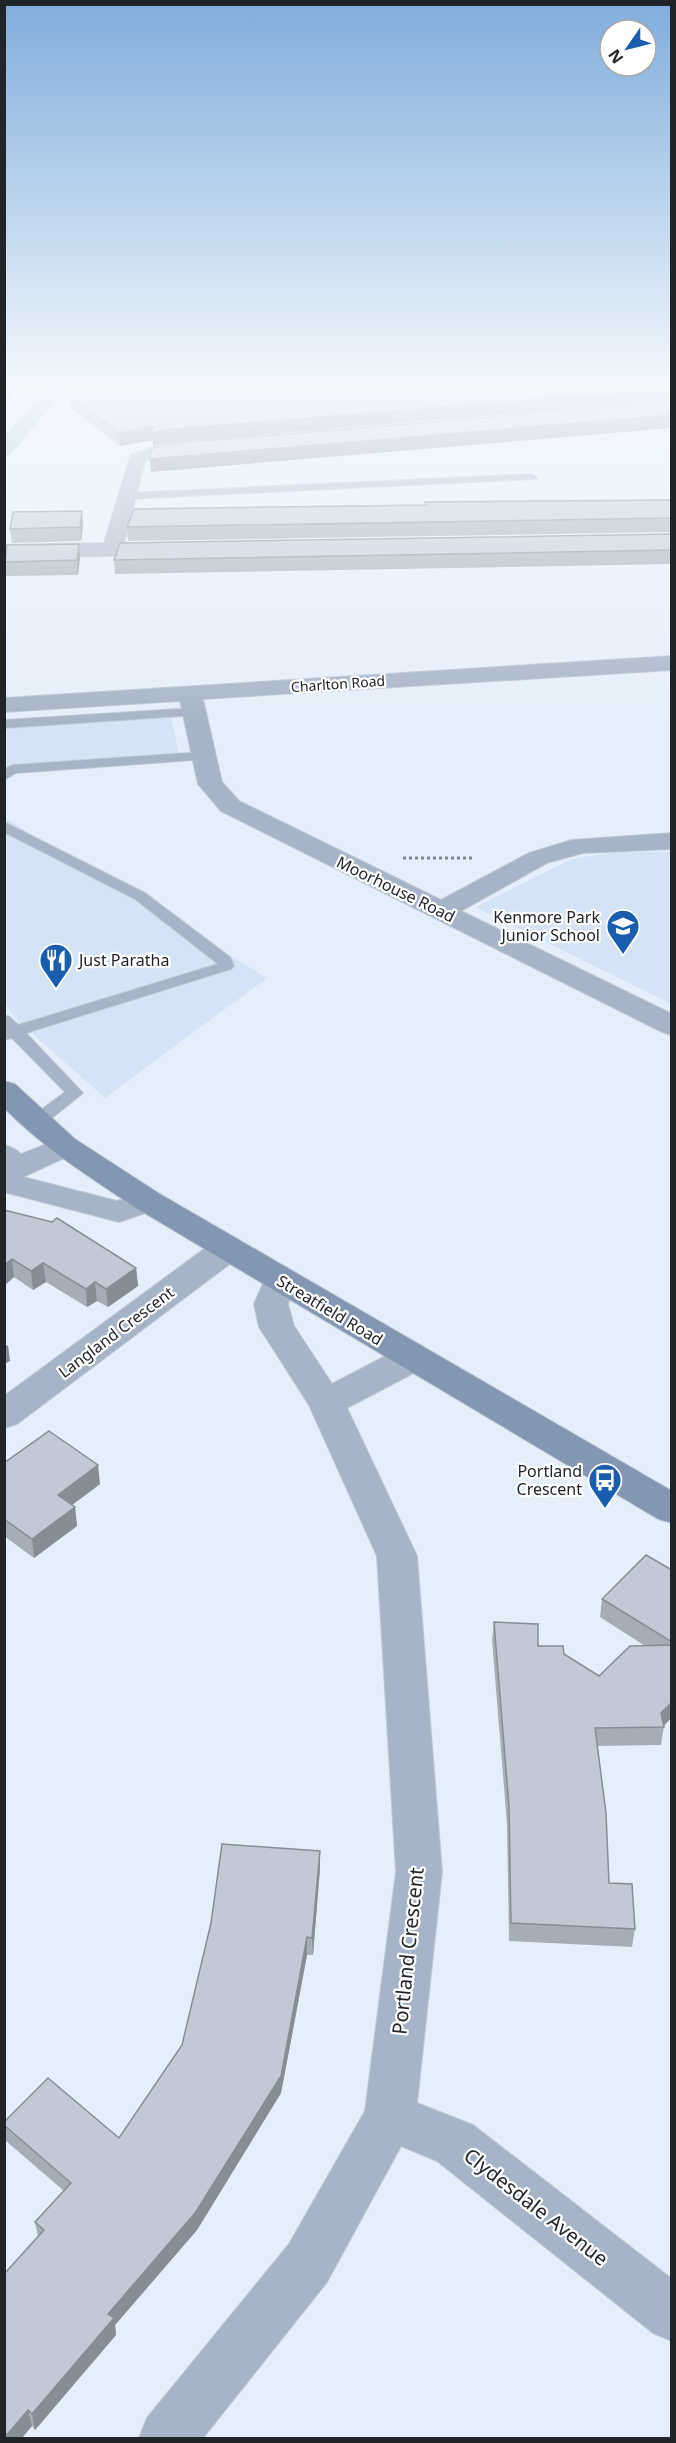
<svg xmlns="http://www.w3.org/2000/svg" width="676" height="2443" viewBox="0 0 676 2443" font-family="'Noto Sans',sans-serif">
	<style>
		.built { fill: #d5e3f6 }
		.lines { fill: none; stroke-linecap: round; stroke-linejoin: round }
		.lane-casing { stroke: #c2cad5; stroke-width: 2 }
		.street-casing { stroke: #c2cad5; stroke-width: 2 }
		.secondary-casing { stroke: #c2cad5; stroke-width: 2 }
		.primary-casing { stroke: #c2cad5; stroke-width: 2 }
		.path { stroke: #7e858d; stroke-width: 3; stroke-dasharray: 3 3; stroke-linecap: butt }
		.lane { fill: #a6b4c7; fill-rule: evenodd }
		.street { fill: #a6b4c7; fill-rule: evenodd }
		.secondary { fill: #8397b3; fill-rule: evenodd }
		.primary { fill: #6982a4; fill-rule: evenodd }
		.wall { fill: #a5adb7 }
		.shaded-wall { fill: #868d95 }
		.building { fill: #c0c9d5; stroke: #868d95; stroke-width: 1.5 }
		.labels { text-anchor: middle; stroke-width: 4.5; stroke-linejoin: round; paint-order: stroke }
		.far-street-label { font-size: 14px; fill: #212429; stroke: #fff }
		.street-label { font-size: 16px; fill: #212429; stroke: #fff }
		.poi-label { font-size: 16px; fill: #212429; stroke: #fff; text-anchor: end }
		.near-street-label { font-size: 20px; fill: #212429; stroke: #fff }
	</style>
	<rect width="100%" height="100%" fill="#e5effb"/>
	<!-- built -->
	<path class="built" d="M 170,712 L 180,759 L 14,771 L 5,782 L 5,728 Z
		M 5,818 L 267,978 L 105,1098 L 17,1020 L 5,1004 Z
		M 616,852 L 671,852 L 671,1004 L 476,907 L 571,859 Z"/>
	<g class="lines">
		<defs>
			<path id="lane" d="M 532,474 L 537,477 L 536,479 L 128,499 L 123,496 L 128,493 Z
				M 193,708 L 197,709 L 199,712 L 197,715 L 4,728 L 4,720 Z
				M 203,752 L 208,753 L 210,756 L 208,759 L 16,773 L 4,780 L 4,769 L 13,765 Z
				M 4,822 L 145,893 L 230,957 L 234,966 L 231,969 L 26,1033 L 83,1093 L 42,1126 L 30,1126 L 28,1122 L 30,1118 L 65,1092 L 12,1038 L 4,1040 L 4,1015 L 10,1017 L 18,1025 L 218,964 L 135,899 L 4,832 Z
				M 4,1145 C 14,1147 25,1156 31,1164 L 28,1168 L 16,1168 L 4,1159 Z"/>
			<path id="street" d="M 50,386 L 67,386 L 10,454 L 4,455 L 4,438 Z
				M 194,443 L 200,444 L 203,448 L 200,452 L 165,455 L 145,461 L 124,543 L 170,544 L 173,548 L 170,552 L 112,556 L 4,557 L 4,545 L 104,543 L 131,454 L 163,445 Z
				M 672,656 L 672,670 L 203,699 L 222,782 L 239,801 L 441,900 L 529,853 L 572,840 L 672,833 L 672,849 L 583,853 L 547,863 L 461,911 L 672,1014 L 672,1035 L 662,1032 L 221,811 L 198,784 L 180,701 L 4,712 L 4,698 Z
				M 64,1137 L 75,1139 L 80,1146 L 75,1153 L 23,1177 L 117,1201 L 148,1191 L 160,1194 L 164,1201 L 160,1208 L 119,1222 L 4,1192 L 4,1161 Z
				M 227,1238 L 239,1241 L 244,1249 L 239,1257 L 17,1424 L 4,1428 L 4,1396 L 215,1241 Z
				M 280,1269 L 292,1272 L 297,1280 L 288,1304 L 294,1326 L 332,1384 L 399,1349 L 412,1346 L 425,1349 L 430,1358 L 425,1367 L 347,1408 L 417,1556 L 442,1872 L 417,2103 L 473,2125 L 672,2279 L 672,2341 L 653,2333 L 437,2161 L 401,2146 L 327,2282 L 203,2438 L 139,2438 L 147,2418 L 289,2244 L 365,2111 L 396,1872 L 377,1556 L 309,1405 L 259,1327 L 254,1304 L 268,1272 Z"/>
			<path id="secondary" d="M 4,1081 L 15,1084 L 75,1139 L 160,1194 L 672,1491 L 672,1523 L 658,1519 L 136,1208 C 88,1176 46,1150 4,1108 Z"/>
			<path id="primary" d="M 4,386 L 18,386 L 10,397 L 4,398 Z"/>
		</defs>
		<!-- lane casing -->
		<use href="#lane" class="lane-casing"/>
		<!-- street casing -->
		<use href="#street" class="street-casing"/>
		<!-- secondary casing -->
		<use href="#secondary" class="secondary-casing"/>
		<!-- primary casing -->
		<use href="#primary" class="primary-casing"/>
		<!-- path -->
		<path class="path" d="M 403,858 L 474,858"/>
		<!-- lane -->
		<use href="#lane" class="lane"/>
		<!-- street -->
		<use href="#street" class="street"/>
		<!-- secondary -->
		<use href="#secondary" class="secondary"/>
		<!-- primary -->
		<use href="#primary" class="primary"/>
	</g>
	<!-- wall -->
	<path class="wall" d="M 672,386 L 672,400 L 163,443 L 153,446 L 153,440 L 120,446 L 71,408 L 70,396 L 531,390 Z
		M 672,500 L 672,532 L 128,541 L 127,527 L 425,505 L 425,502 Z
		M 83,525 L 81,541 L 12,543 L 10,529 Z
		M 672,534 L 672,564 L 115,574 L 114,560 Z
		M 79,544 L 80,558 L 78,575 L 6,576 L 5,562 Z
		M 4,1210 L 136,1268 L 138,1286 L 108,1307 L 97,1301 L 87,1307 L 46,1282 L 33,1290 L 14,1277 L 4,1286 Z
		M 4,1463 L 100,1484 L 72,1505 L 75,1507 L 77,1526 L 34,1558 L 4,1536 Z
		M 672,1570 L 672,1717 L 664,1726 L 661,1745 L 597,1746 L 609,1883 L 635,1929 L 632,1947 L 509,1941 L 507,1824 L 492,1640 L 494,1622 L 538,1646 L 564,1654 L 599,1676 L 645,1646 L 600,1617 L 602,1599 Z
		M 320,1868 L 313,1955 L 307,1955 L 281,2093 L 197,2230 L 115,2325 L 116,2335 L 35,2430 L 32,2426 L 21,2439 L 4,2439 L 38,2237 L 35,2222 L 64,2191 L 6,2141 L 4,2131 L 4,2122 L 119,2138 Z"/>
	<!-- shaded-wall -->
	<path class="shaded-wall" d="M 672,388 L 672,400 L 163,443 L 153,446 L 153,440 L 120,446 L 119,433 L 153,427 Z
		M 672,415 L 672,428 L 151,472 L 150,459 Z
		M 82,511 L 83,525 L 81,541 L 80,527 Z
		M 79,544 L 80,558 L 78,575 L 77,560 Z
		M 12,1259 L 14,1277 L 4,1286 L 4,1265 Z
		M 43,1263 L 46,1282 L 33,1290 L 31,1271 Z
		M 136,1268 L 138,1286 L 108,1307 L 106,1289 Z
		M 95,1282 L 97,1301 L 87,1307 L 86,1289 Z
		M 8,1345 L 10,1361 L 4,1364 L 4,1347 Z
		M 98,1465 L 100,1484 L 60,1514 L 58,1495 Z
		M 75,1507 L 77,1526 L 34,1558 L 32,1539 Z
		M 672,1702 L 672,1717 L 662,1727 L 661,1713 Z
		M 320,1851 L 320,1868 L 313,1955 L 312,1938 Z
		M 307,1937 L 307,1955 L 281,2093 L 197,2230 L 115,2325 L 116,2335 L 35,2430 L 32,2414 L 108,2314 Z
		M 28,2410 L 32,2426 L 21,2439 L 4,2439 Z"/>
	<!-- building -->
	<path class="building" d="M 79,386 L 527,386 L 531,390 L 584,386 L 672,386 L 672,388 L 162,430 L 152,433 L 153,427 L 119,433 L 70,396 Z
		M 672,402 L 672,415 L 150,459 L 151,449 L 165,444 Z
		M 672,500 L 672,518 L 127,527 L 134,509 L 426,505 L 425,502 Z
		M 82,511 L 80,527 L 10,529 L 13,512 Z
		M 672,534 L 672,550 L 114,560 L 120,543 Z
		M 79,544 L 77,560 L 5,562 L 7,545 Z
		M 4,1210 L 52,1222 L 57,1218 L 136,1268 L 106,1289 L 95,1282 L 86,1289 L 43,1263 L 31,1271 L 12,1259 L 4,1265 Z
		M 49,1431 L 98,1465 L 58,1495 L 75,1507 L 32,1539 L 4,1519 L 4,1463 Z
		M 646,1555 L 672,1570 L 672,1642 L 602,1599 Z
		M 494,1622 L 538,1624 L 538,1646 L 563,1646 L 564,1654 L 599,1676 L 630,1646 L 672,1645 L 672,1702 L 661,1713 L 664,1727 L 595,1728 L 606,1813 L 609,1883 L 632,1884 L 635,1929 L 511,1923 L 509,1806 Z
		M 222,1844 L 320,1851 L 312,1938 L 307,1937 L 281,2076 L 195,2213 L 108,2314 L 114,2318 L 32,2414 L 28,2410 L 4,2438 L 4,2274 L 44,2230 L 35,2222 L 71,2183 L 4,2125 L 4,2122 L 48,2078 L 119,2138 L 182,2045 L 211,1923 Z"/>
	<!-- sky -->
	<linearGradient id="sky" x2="0" y2="1"><stop stop-color="#80addc"/><stop offset="0.53" stop-color="#f3f8fd"/><stop offset="1" stop-color="#f3f8fd" stop-opacity="0"/></linearGradient>
	<rect width="676" height="728" fill="url(#sky)"/>
	<!-- icons -->
	<defs>
		<symbol id="school-pin" viewBox="-11 -11 22 30"><path d="M0 17L-7.5 6A9.5 9.5 0 1 1 7.5 6Z" fill="#1a5dad" stroke="#fff"/><path d="M0-5L7-2L0 1L-7-2ZM-4 1L0 2.5L4 1V4Q0 6-4 4Z" fill="#fff"/></symbol>
		<symbol id="restaurant-pin" viewBox="-11 -11 22 30"><path d="M0 17L-7.5 6A9.5 9.5 0 1 1 7.5 6Z" fill="#1a5dad" stroke="#fff"/><path d="M-5-6h1v4h1v-4h1v4h1v-4h1v5L-1.5 .5V6h-2V.5L-5-1ZM5-6V6H3V1.5H1.5Q1.5-4 5-6Z" fill="#fff"/></symbol>
		<symbol id="bus-pin" viewBox="-11 -11 22 30"><path d="M0 17L-7.5 6A9.5 9.5 0 1 1 7.5 6Z" fill="#1a5dad" stroke="#fff"/><path d="M-5-6H5V4H4V6H2V4H-2V6H-4V4H-5ZM-3.5-4V0h7V-4ZM-3.5 1.2v1.5H-2V1.2ZM2 1.2v1.5H3.5V1.2Z" fill="#fff"/></symbol>
	</defs>
	<g fill-rule="evenodd">
		<use href="#school-pin" x="604" y="907" width="38" height="52"/>
		<use href="#restaurant-pin" x="37" y="941" width="38" height="52"/>
		<use href="#bus-pin" x="586" y="1461" width="38" height="52"/>
	</g>
	<g class="labels">
		<!-- far-street labels -->
		<g class="far-street-label">
			<text transform="translate(338 684) rotate(-4)" y="5">Charlton Road</text>
		</g>
		<!-- street labels -->
		<g class="street-label">
			<text transform="translate(396 889) rotate(26)" y="6">Moorhouse Road</text>
			<text transform="translate(330 1310) rotate(31)" y="6">Streatfield Road</text>
			<text transform="translate(116 1332) rotate(-37)" y="6">Langland Crescent</text>
		</g>
		<!-- poi labels -->
		<g class="poi-label">
			<text x="600" y="923">Kenmore Park<tspan x="600" dy="18">Junior School</tspan></text>
			<text x="79" y="966" text-anchor="start">Just Paratha</text>
			<text x="582" y="1477">Portland<tspan x="582" dy="18">Crescent</tspan></text>
		</g>
		<!-- near-street labels -->
		<g class="near-street-label">
			<text transform="translate(408 1951) rotate(-84)" y="7">Portland Crescent</text>
			<text transform="translate(536 2207) rotate(38)" y="7">Clydesdale Avenue</text>
		</g>
	</g>
	<!-- border -->
	<rect width="676" height="2443" fill="none" stroke="#212429" stroke-width="12"/>
	<!-- north arrow -->
	<g transform="translate(628 48) rotate(235)"><circle r="28" fill="#ffffff" stroke="#a6a7a9" stroke-width="1.5"/>
	<path d="M0-4.5L10 22L0 15L-10 22Z" fill="#1a5dad"/>
	<text y="-9" font-size="16" font-weight="bold" text-anchor="middle" fill="#212429">N</text>
	</g>
</svg>
